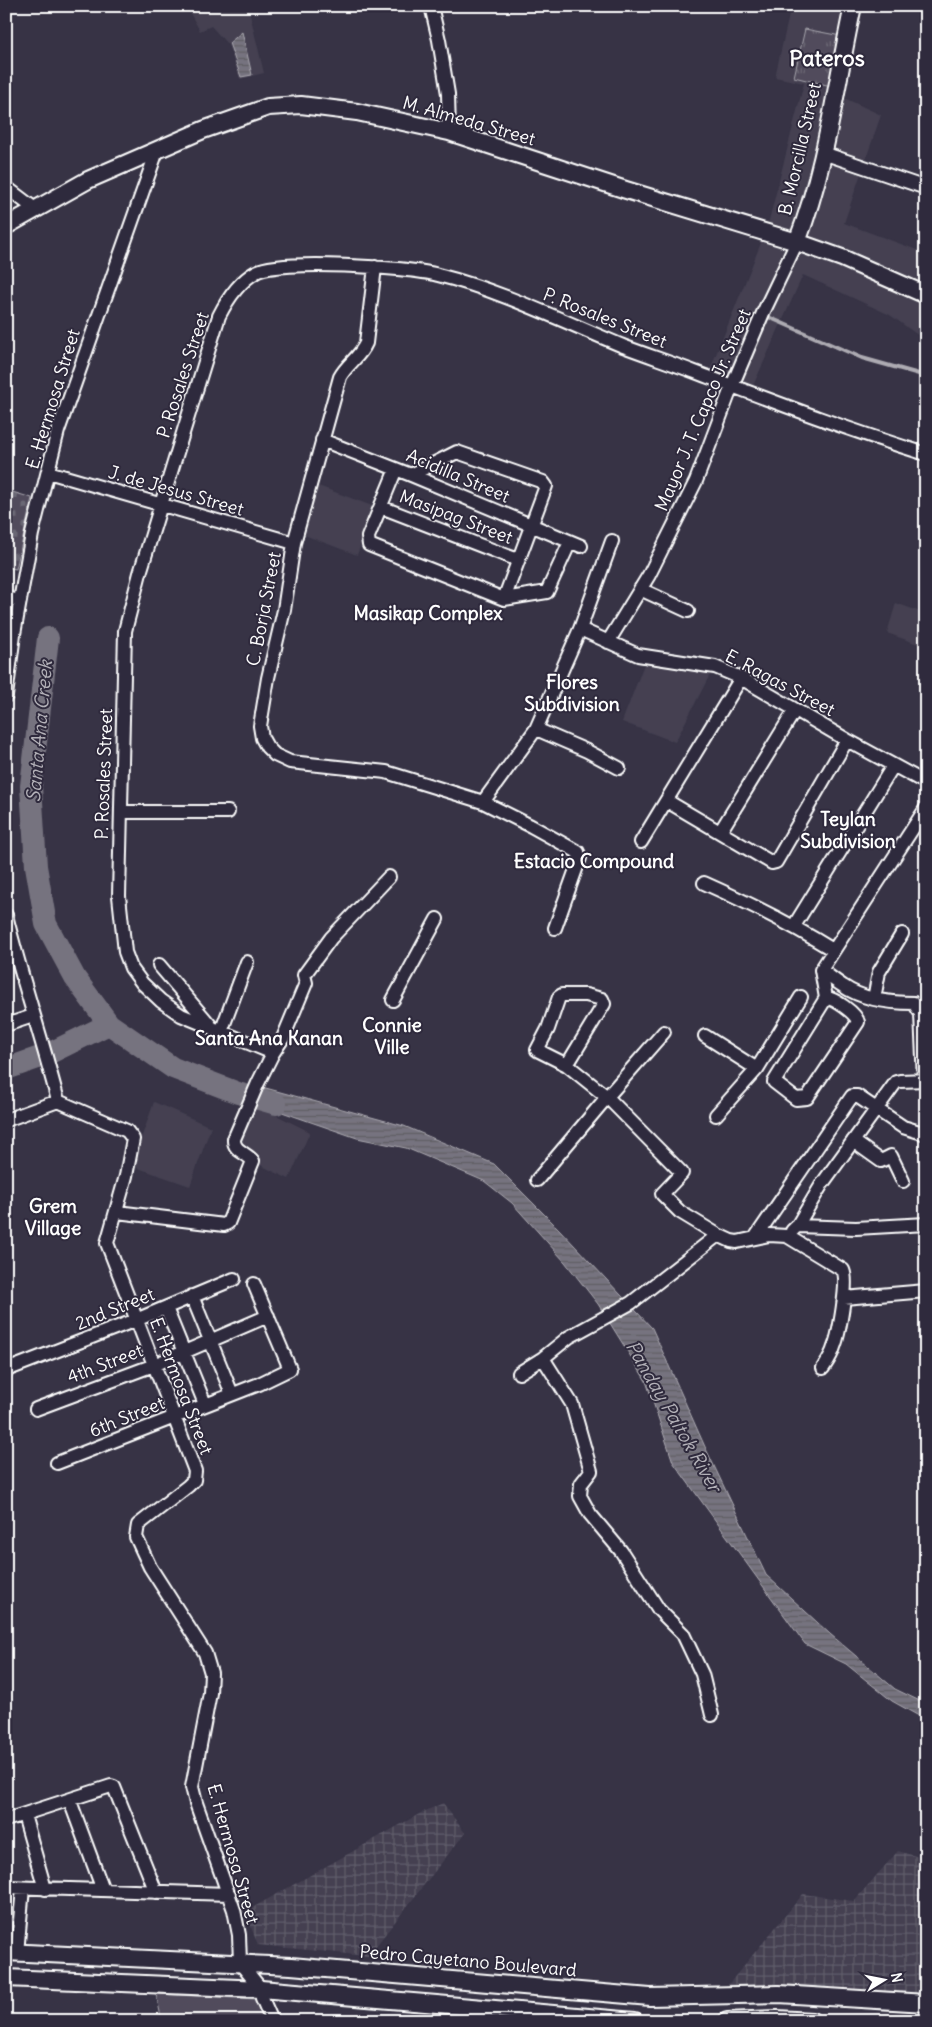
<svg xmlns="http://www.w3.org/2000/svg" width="932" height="2027" viewBox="0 0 932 2027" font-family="Delius,sans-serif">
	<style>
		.built { fill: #444051 }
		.industrial { fill: url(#industrial-grid) }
		.grass { fill: #514c5c; stroke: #a8a6ae }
		.cemetery { fill: url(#cemetery-stones); stroke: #a8a6ae }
		.park { fill: url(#park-tufts); stroke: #a8a6ae }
		.water { fill: url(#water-rules); stroke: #adabb2 }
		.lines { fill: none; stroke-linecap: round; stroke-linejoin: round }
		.stream { stroke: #adabb2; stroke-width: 4 }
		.river { stroke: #76737f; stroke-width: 22 }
		.minor-casing { stroke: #fff; stroke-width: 16 }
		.major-casing { stroke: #fff; stroke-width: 20 }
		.minor { stroke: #2f2a3d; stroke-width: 12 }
		.major { stroke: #2f2a3d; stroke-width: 16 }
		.labels { text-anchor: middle; stroke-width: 4; stroke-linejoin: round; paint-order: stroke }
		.street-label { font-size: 18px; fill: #fff; stroke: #2f2a3d }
		.neighbourhood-label { font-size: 19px; font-weight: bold; fill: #fff; stroke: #2f2a3d }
		.water-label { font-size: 19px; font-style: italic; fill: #b4b2b9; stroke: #2f2a3d }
		.district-label { font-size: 22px; font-weight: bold; fill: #fff; stroke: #2f2a3d }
	</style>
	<defs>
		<pattern id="industrial-grid" width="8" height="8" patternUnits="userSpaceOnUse" patternTransform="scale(1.25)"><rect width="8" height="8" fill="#444051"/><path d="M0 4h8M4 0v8" fill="none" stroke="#605d6b"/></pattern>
		<pattern id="cemetery-stones" width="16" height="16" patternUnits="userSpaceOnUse" patternTransform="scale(1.25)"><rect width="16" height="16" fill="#514c5c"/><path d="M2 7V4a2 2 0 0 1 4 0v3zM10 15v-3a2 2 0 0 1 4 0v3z" fill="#6b6774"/></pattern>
		<pattern id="park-tufts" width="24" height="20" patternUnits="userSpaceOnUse" patternTransform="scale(1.25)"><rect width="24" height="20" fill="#514c5c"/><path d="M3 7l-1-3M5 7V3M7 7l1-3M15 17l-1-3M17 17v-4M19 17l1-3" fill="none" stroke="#6b6774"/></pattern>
		<pattern id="water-rules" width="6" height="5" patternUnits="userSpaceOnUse" patternTransform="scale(1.25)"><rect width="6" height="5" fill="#76737f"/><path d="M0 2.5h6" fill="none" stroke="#5f5e63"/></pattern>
	</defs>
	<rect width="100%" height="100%" fill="#373345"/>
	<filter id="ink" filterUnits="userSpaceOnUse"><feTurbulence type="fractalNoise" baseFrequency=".02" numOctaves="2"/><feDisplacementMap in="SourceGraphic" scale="10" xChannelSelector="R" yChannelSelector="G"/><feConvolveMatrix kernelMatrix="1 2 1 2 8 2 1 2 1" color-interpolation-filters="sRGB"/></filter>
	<g filter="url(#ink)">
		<!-- built -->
		<path class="built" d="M 186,6 L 248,6 L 264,73 L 240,79 L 228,45 L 211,26 L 200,31 Z
			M 791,6 L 861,6 L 842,97 L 881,115 L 844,223 L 917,250 L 926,236 L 926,341 L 890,315 L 803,275 L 752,388 L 709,372 L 767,228 L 804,83 L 775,77 Z
			M 313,484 L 375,507 L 357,555 L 299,533 Z
			M 896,603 L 926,614 L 926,647 L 887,633 Z
			M 646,659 L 715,665 L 675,742 L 622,722 Z
			M 154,1102 L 211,1127 L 190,1186 L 135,1167 L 135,1156 Z
			M 254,1104 L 310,1132 L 289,1179 L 256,1163 L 239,1145 Z"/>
		<!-- industrial -->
		<path class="industrial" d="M 443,1803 L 465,1833 L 368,1956 L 258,1945 L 245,1912 L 421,1813 Z
			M 898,1851 L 926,1859 L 926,1994 L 773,1984 L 727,1986 L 803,1894 L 854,1901 Z"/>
		<!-- grass -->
		<path class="grass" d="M 156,1994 L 257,1999 L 268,2021 L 162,2021 Z"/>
		<!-- cemetery -->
		<path class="cemetery" d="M 6,490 L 32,498 L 16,569 L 6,567 Z"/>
		<!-- park -->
		<path class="park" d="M 805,29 L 841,36 L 831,86 L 794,77 Z"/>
		<!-- water -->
		<path class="water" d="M 242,32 L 252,75 L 241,77 L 229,43 Z
			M 262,1087 L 404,1126 L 494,1164 L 559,1229 L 652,1328 L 706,1449 L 766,1575 L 830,1634 L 895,1689 L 926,1704 L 926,1720 L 892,1701 L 846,1664 L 805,1644 L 673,1462 L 646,1381 L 598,1304 L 565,1262 L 512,1203 L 484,1181 L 406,1148 L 357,1138 L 256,1103 Z"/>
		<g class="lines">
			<!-- stream -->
			<path class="stream" d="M 766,316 L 862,358 L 926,376"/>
			<!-- river -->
			<path class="river" d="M 48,638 L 31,786 L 36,866 L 46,924 L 75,978 L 109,1024 L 173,1068 L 238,1093 L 276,1104
				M 6,1069 L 46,1055 L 109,1024"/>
			<defs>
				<path id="minor" d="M 431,6 L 439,40 L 448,94 L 449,132
					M 823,153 L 926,188
					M 6,187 L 35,209
					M 375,267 L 366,343 C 360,357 347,364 340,377 L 294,543 L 284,610 L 268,678 L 260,726 L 262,738 L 267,747 L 275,755 L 290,762 L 386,772 L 483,802 L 531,826 L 578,852 L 580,858 L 555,928
					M 322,440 L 411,475 L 581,546
					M 396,469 L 368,537 L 369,545 L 504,599 L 547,592 L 570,542
					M 48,472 L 294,543
					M 411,475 L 457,452 L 543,482 L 546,486 L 504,599
					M 381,507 L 518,560
					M 640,589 L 688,611
					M 6,598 L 20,601
					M 580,629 L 638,655 L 715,667 L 741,678 L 847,740 L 926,783
					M 608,642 L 649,575 L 696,481 L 732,386 L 763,313 L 797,242
					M 6,696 L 14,634 L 32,534 L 58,431 L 158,148
					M 536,729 L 587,751 L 619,768
					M 667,801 L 772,863 L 776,862 L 847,740
					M 483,802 L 536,729 L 580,629 L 612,541
					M 121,812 L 228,812
					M 720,832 L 795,710
					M 641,842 L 741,678
					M 704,883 C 749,903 791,924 833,950
					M 6,915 C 21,977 42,1038 58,1101
					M 794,926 L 893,766
					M 159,965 L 210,1025
					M 821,970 L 826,998 C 834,998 856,1013 858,1022 L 807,1098 L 796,1099 L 774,1082 L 826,998
					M 821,970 L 926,808
					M 821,970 C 828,975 835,981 843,986 C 863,1000 890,1003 914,1003 L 921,1014 L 924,1080
					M 874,999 L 879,972 L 902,934
					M 393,1000 L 437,919
					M 6,1025 L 33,1016
					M 221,1032 L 247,962
					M 705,1036 L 757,1069
					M 273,1053 L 181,1015 L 161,1001 L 142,983 L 131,968 L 125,952 L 119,896 L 125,631 L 140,573 L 219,316 C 227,300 240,281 256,272 C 279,259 409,267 438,275 C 502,291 562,321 623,346 C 647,355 671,363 695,372 C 772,401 848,430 926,454
					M 567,1065 L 604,1004 L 602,999 L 586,995 L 562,995 L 559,997 L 548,1029 L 537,1050 L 567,1065 L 607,1097 L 682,1173 L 662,1194 L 680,1212 L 718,1235 L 731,1241 L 737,1242 L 769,1235 L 787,1236 L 843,1270 C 849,1281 839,1335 834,1347 C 832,1355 827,1362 823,1368
					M 58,1101 L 127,1131 L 133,1139 L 126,1176 L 107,1243 L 195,1471 L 194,1480 L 188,1486 L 138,1525 L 136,1537 L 150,1567 L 205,1653 L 211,1673 L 210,1693 L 192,1787 L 196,1803 L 234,1910 L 239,1935 L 240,1963 L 261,1989 L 262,1998 L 272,2021
					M 716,1115 L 757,1069 L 801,997
					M 6,1120 L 58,1101
					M 853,1141 L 881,1161 L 891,1156 L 903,1181
					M 537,1180 L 607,1097 L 664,1032
					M 117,1212 L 224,1225 L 228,1223 L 253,1161 C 247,1153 233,1151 234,1139 L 258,1083 L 273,1053 L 283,1038 L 306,983 L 304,975 L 331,938 L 389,877
					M 797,1226 L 822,1184 L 896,1082 L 900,1081 L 926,1080
					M 792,1231 L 797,1226 L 856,1228 L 926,1224
					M 755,1238 L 852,1096 L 857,1096 L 903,1127 L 926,1134
					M 192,1296 L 232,1394
					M 844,1298 L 926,1291
					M 166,1308 L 205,1404
					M 543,1358 L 572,1404 L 591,1471 L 581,1484 L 580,1496 L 590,1514 L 621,1551 L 659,1610 L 683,1634 L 702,1674 L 712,1715
					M 9,1369 L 136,1320 L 234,1279
					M 519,1373 L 543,1358 L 569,1337 L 631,1303 L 718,1235
					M 36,1409 L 154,1365 L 268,1316
					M 57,1463 L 259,1384 L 290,1369 L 254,1284
					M 70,1801 L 103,1890
					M 24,1815 L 45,1889
					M 6,1820 L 111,1786 L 114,1787 L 156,1892
					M 6,1887 L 229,1894
					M 17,1953 L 23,1888"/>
				<path id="major" d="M 6,226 L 88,180 L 203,130 L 268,107 L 301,105 L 357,112 L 449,132 L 626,190 L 797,242 L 842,258 L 926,295
					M 797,242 C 826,167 836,85 853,6
					M 6,1952 L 291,1966 L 650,1997 L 779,1994 L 926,2003
					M 6,1978 L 261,1989 L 635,2021
					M 727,2021 L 777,2019 L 812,2021"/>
			</defs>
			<!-- minor casing -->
			<use href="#minor" class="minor-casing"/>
			<!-- major casing -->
			<use href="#major" class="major-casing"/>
			<!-- minor -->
			<use href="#minor" class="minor"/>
			<!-- major -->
			<use href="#major" class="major"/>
		</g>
	</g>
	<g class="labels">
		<!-- street labels -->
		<g class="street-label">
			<text transform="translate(469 121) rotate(16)" y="6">M. Almeda Street</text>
			<text transform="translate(800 149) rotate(-77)" y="6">B. Morcilla Street</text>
			<text transform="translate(605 318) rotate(22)" y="6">P. Rosales Street</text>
			<text transform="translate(183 375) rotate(-72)" y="6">P. Rosales Street</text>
			<text transform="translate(53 399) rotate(-73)" y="6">E. Hermosa Street</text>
			<text transform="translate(703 410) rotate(-67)" y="6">Mayor J. T. Capco Jr. Street</text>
			<text transform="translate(458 476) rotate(23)" y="6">Acidilla Street</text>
			<text transform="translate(176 491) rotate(16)" y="6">J. de Jesus Street</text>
			<text transform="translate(456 517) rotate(21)" y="6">Masipag Street</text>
			<text transform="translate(264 609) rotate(-79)" y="6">C. Borja Street</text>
			<text transform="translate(780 683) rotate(28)" y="6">E. Ragas Street</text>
			<text transform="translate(104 774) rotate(-88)" y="6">P. Rosales Street</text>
			<text transform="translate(115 1309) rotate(-22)" y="6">2nd Street</text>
			<text transform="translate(105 1364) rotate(-21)" y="6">4th Street</text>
			<text transform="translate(181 1386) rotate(69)" y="6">E. Hermosa Street</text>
			<text transform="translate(127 1417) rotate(-22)" y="6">6th Street</text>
			<text transform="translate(233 1854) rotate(74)" y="6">E. Hermosa Street</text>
			<text transform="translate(468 1961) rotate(5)" y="6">Pedro Cayetano Boulevard</text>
		</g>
		<!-- neighbourhood labels -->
		<g class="neighbourhood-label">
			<text x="428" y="620">Masikap Complex</text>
			<text x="572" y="689">Flores<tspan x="572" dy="22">Subdivision</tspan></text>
			<text x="848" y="826">Teylan<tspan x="848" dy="22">Subdivision</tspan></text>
			<text x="594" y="868">Estacio Compound</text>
			<text x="392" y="1032">Connie<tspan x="392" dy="22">Ville</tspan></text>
			<text x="269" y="1045">Santa Ana Kanan</text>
			<text x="53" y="1213">Grem<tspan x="53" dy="22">Village</tspan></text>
		</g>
		<!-- water labels -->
		<g class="water-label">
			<text transform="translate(39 731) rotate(-85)" y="7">Santa Ana Creek</text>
			<text transform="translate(674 1416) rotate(60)" y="7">Panday Paltok River</text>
		</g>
		<!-- district labels -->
		<g class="district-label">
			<text x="827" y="66">Pateros</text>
		</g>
	</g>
	<!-- margin -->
	<rect width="932" height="2027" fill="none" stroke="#2f2a3d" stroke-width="25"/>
	<rect x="12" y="12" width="907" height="2002" fill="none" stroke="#fff" stroke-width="2" filter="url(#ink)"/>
	<!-- north arrow -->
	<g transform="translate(884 1980) rotate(80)" stroke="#2f2a3d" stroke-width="4" paint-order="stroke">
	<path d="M0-4L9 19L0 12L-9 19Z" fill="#ffffff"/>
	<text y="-8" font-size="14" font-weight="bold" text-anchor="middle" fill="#ffffff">N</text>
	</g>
</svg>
